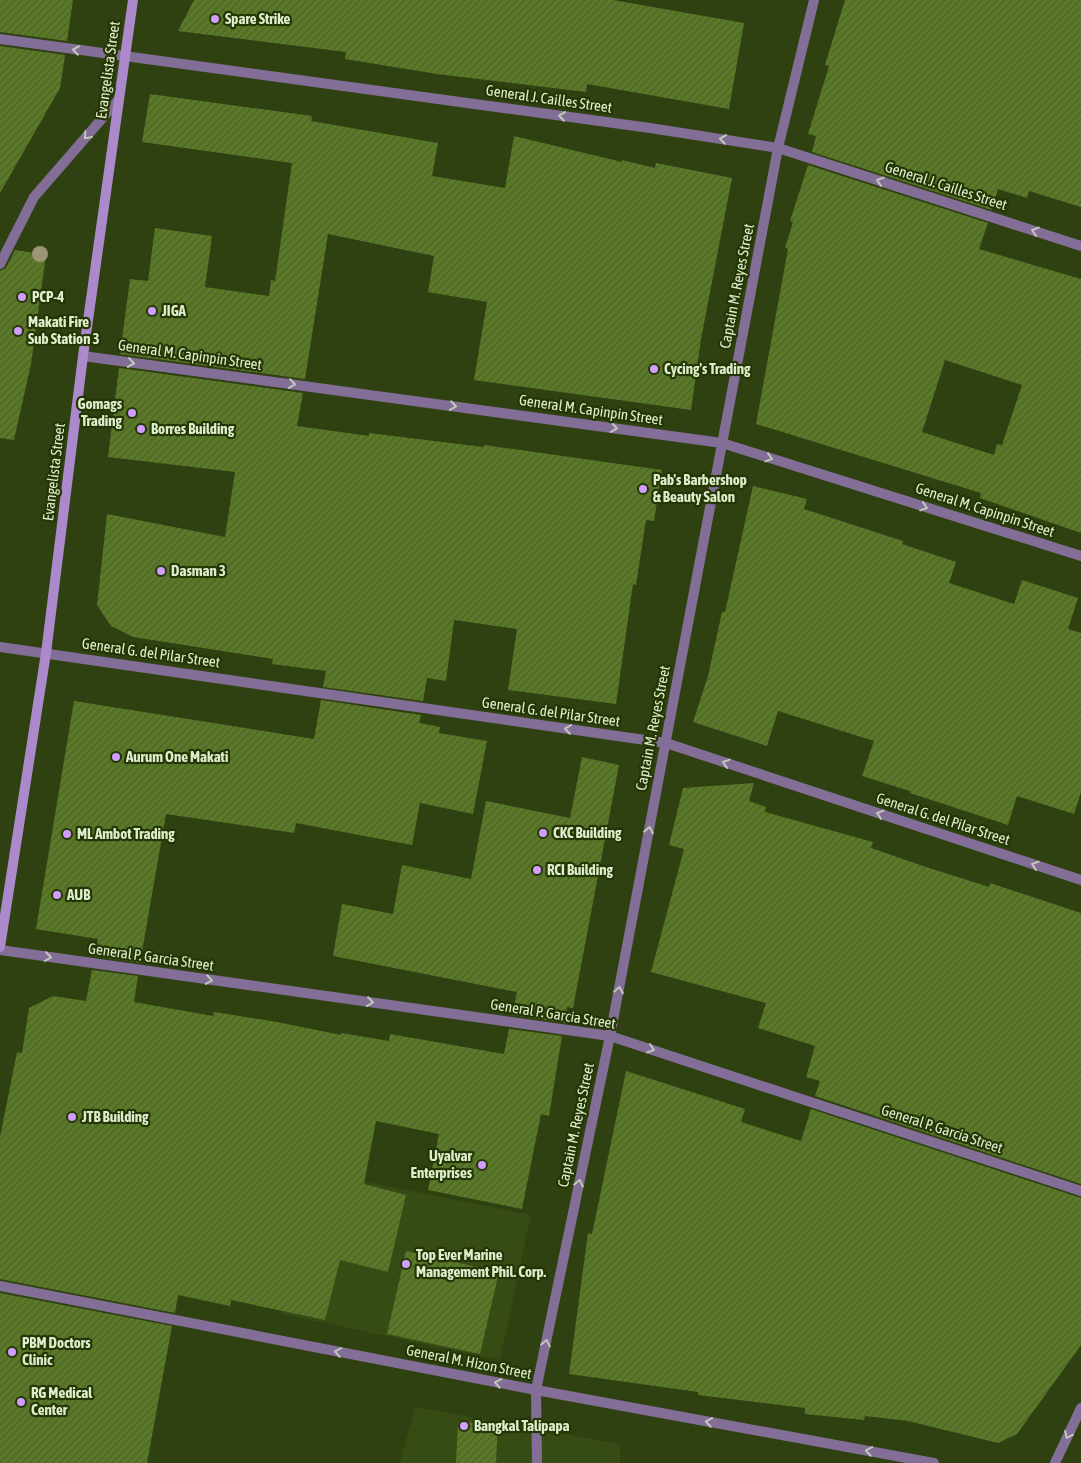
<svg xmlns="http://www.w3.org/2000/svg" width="1081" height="1463" viewBox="0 0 1081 1463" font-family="'Asap Condensed',sans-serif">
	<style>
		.built { fill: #374b15 }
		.building { fill: url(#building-hatch); fill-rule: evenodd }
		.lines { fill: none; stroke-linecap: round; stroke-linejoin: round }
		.minor { stroke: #836e97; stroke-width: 10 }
		.tertiary { stroke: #836e97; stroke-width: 10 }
		.secondary { stroke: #ab89ca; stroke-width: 10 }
		.tree { fill: #9a9676 }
		.oneway { stroke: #c3c7bc }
		.poi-dot { fill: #d19dfe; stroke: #253605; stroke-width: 2 }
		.labels { text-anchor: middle; stroke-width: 4.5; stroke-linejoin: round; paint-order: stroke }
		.poi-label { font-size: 15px; font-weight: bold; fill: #deedcc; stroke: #253605; text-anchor: start }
		.street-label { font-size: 15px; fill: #deedcc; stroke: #253605 }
	</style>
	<defs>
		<pattern id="building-hatch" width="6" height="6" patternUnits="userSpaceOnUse" patternTransform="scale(1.25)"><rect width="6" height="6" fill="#5a7a26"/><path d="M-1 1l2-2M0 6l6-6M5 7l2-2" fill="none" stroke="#4e6032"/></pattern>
	</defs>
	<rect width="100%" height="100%" fill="#2f4111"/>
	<!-- built -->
	<path class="built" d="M 312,1171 L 531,1215 L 500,1360 L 282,1314 Z
		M 415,1407 L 620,1444 L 620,1463 L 400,1463 Z"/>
	<!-- building -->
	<path class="building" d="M 0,0 L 73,0 L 67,41 L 0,32 Z
		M 194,0 L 613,0 L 744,23 L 729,109 L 587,84 L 586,92 L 437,74 L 345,59 L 346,52 L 178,31 Z
		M 845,0 L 1081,0 L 1081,207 L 1029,191 L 1027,198 L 998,189 L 992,210 L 812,152 L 816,136 L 808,134 L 829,66 L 825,65 Z
		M 0,46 L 65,55 L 60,88 L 0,193 Z
		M 150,94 L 312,116 L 311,121 L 438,143 L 432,176 L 505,188 L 514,136 L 622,162 L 622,160 L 655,168 L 656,163 L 732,178 L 701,339 L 691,410 L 474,380 L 487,302 L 428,292 L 434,256 L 328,234 L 305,379 L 120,354 L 130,279 L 148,281 L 155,228 L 212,236 L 205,287 L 269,296 L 271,280 L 275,281 L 292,163 L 142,142 Z
		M 808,165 L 988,223 L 979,249 L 1081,279 L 1081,533 L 980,498 L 981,493 L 756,424 L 788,249 L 785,248 L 793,222 L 790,221 ZM 945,360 L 1022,385 L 1002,445 L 997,444 L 994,455 L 922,432 Z
		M 15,250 L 46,255 L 31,364 L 14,440 L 0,438 L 0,271 L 6,268 Z
		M 119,368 L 303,393 L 297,426 L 369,436 L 369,433 L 483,447 L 484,445 L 662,470 L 654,521 L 646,520 L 636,585 L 633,584 L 616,704 L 508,690 L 517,629 L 454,620 L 446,681 L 427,678 L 423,701 L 323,687 L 326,671 L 272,664 L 273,659 L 133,637 L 111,626 L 97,605 L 107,514 L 225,537 L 235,472 L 108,457 Z
		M 753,486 L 807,499 L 804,509 L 903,541 L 902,544 L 956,562 L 949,583 L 1014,604 L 1022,580 L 1078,598 L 1068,629 L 1081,633 L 1081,792 L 1074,814 L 1017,796 L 1008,825 L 910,793 L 910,791 L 862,776 L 874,741 L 778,711 L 767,746 L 693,722 L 708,676 L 722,612 L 725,612 Z
		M 321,700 L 421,715 L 419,723 L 440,727 L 439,733 L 487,741 L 473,814 L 420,803 L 412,845 L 296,823 L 294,833 L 166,814 L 140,963 L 94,956 L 98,939 L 36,929 L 74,701 L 314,739 Z
		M 582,757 L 619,765 L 573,1008 L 567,1007 L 565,1023 L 512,1015 L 517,992 L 333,956 L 342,904 L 393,914 L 402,865 L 471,879 L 486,801 L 570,818 Z
		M 754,783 L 749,801 L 766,807 L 765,812 L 873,842 L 871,848 L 926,867 L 989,887 L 990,883 L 1081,913 L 1081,1184 L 815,1096 L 820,1081 L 806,1077 L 815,1046 L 758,1028 L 766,1003 L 651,972 L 684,849 L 669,845 L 683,788 Z
		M 92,970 L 138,976 L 134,1002 L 213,1016 L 214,1012 L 277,1022 L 341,1035 L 341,1033 L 389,1041 L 390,1034 L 504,1054 L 509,1029 L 562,1036 L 549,1116 L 541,1114 L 522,1209 L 428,1190 L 439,1134 L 376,1121 L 364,1184 L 406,1195 L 388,1272 L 340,1260 L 325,1320 L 231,1300 L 230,1306 L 178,1295 L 175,1313 L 0,1279 L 0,1137 L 17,1052 L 22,1053 L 29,1008 L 53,996 L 86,1001 Z
		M 626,1071 L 745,1109 L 741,1122 L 801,1141 L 811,1109 L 1081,1198 L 1081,1345 L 1017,1434 L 998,1443 L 908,1421 L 865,1416 L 864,1420 L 805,1414 L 805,1408 L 698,1395 L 698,1392 L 569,1374 L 588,1233 L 592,1234 Z
		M 406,1251 L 499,1272 L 480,1354 L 387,1334 Z
		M 0,1293 L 172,1326 L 147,1463 L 0,1463 Z
		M 458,1422 L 498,1424 L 496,1463 L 456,1463 Z"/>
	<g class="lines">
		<!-- minor -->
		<path class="minor" d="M 0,39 L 650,128 L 778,148 L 1081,246
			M 0,264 L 34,197 L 119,99
			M 83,356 L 722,443 L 1081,556
			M 0,647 L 666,743 L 1081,880
			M 0,950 L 610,1036 L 1081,1191
			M 0,1286 L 536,1390 L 934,1463
			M 1055,1463 L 1081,1408"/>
		<!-- tertiary -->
		<path class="tertiary" d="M 537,1463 L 536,1390 L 610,1036 L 778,148 L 814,0"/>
		<!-- secondary -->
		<path class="secondary" d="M 0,947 L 46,653 L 83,356 L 133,0"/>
	</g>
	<!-- trees -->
	<circle class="tree" cx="40" cy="254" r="8"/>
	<!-- one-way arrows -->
	<defs><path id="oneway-chevron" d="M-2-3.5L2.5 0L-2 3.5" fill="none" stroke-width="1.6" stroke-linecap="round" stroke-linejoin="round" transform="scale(1.25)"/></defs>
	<g class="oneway">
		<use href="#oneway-chevron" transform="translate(76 50) rotate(-172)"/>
		<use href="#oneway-chevron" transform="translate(562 116) rotate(-172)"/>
		<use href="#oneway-chevron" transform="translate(87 136) rotate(131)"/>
		<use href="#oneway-chevron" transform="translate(723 139) rotate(-171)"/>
		<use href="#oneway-chevron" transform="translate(880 181) rotate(-162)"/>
		<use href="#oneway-chevron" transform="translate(1035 231) rotate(-162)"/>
		<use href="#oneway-chevron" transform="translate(131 363) rotate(8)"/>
		<use href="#oneway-chevron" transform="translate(292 384) rotate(8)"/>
		<use href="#oneway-chevron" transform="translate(453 406) rotate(8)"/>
		<use href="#oneway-chevron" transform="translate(614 428) rotate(8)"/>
		<use href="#oneway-chevron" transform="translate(769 458) rotate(18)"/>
		<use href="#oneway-chevron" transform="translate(924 507) rotate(18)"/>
		<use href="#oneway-chevron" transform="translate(568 729) rotate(-172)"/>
		<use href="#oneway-chevron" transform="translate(726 763) rotate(-162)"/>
		<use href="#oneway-chevron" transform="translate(880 814) rotate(-162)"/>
		<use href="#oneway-chevron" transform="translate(649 830) rotate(-79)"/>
		<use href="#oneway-chevron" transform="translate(1035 865) rotate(-162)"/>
		<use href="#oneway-chevron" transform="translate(48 957) rotate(8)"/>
		<use href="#oneway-chevron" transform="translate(209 980) rotate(8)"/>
		<use href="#oneway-chevron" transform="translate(619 990) rotate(-79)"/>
		<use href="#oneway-chevron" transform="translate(370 1002) rotate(8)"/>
		<use href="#oneway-chevron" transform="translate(651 1049) rotate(18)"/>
		<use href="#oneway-chevron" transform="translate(579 1183) rotate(-78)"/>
		<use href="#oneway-chevron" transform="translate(546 1343) rotate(-78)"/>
		<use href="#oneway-chevron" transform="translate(338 1352) rotate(-169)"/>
		<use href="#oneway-chevron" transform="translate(498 1383) rotate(-169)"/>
		<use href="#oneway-chevron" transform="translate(709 1422) rotate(-170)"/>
		<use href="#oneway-chevron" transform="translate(1068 1435) rotate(115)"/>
		<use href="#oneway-chevron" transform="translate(869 1451) rotate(-170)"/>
	</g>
	<!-- markers -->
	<g class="poi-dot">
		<circle cx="215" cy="19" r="5"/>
		<circle cx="22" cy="297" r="5"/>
		<circle cx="152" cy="311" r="5"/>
		<circle cx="18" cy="331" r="5"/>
		<circle cx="654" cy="369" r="5"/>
		<circle cx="132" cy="413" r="5"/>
		<circle cx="141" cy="429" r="5"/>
		<circle cx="643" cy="489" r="5"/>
		<circle cx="161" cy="571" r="5"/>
		<circle cx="116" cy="757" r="5"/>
		<circle cx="543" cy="833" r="5"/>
		<circle cx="67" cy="834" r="5"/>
		<circle cx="537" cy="870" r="5"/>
		<circle cx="57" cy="895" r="5"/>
		<circle cx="72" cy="1117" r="5"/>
		<circle cx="482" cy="1165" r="5"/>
		<circle cx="406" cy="1264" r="5"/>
		<circle cx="12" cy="1352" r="5"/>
		<circle cx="21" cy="1402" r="5"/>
		<circle cx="464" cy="1426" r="5"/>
	</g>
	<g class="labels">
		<!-- poi labels -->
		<g class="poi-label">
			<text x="225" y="24">Spare Strike</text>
			<text x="32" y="302">PCP-4</text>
			<text x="162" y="316">JIGA</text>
			<text x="28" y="327">Makati Fire<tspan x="28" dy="17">Sub Station 3</tspan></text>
			<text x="664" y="374">Cycing's Trading</text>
			<text x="122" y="409" text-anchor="end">Gomags<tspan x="122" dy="17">Trading</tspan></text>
			<text x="151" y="434">Borres Building</text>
			<text x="653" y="485">Pab's Barbershop<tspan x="653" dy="17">&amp; Beauty Salon</tspan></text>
			<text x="171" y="576">Dasman 3</text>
			<text x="126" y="762">Aurum One Makati</text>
			<text x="553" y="838">CKC Building</text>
			<text x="77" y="839">ML Ambot Trading</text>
			<text x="547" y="875">RCI Building</text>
			<text x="67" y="900">AUB</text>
			<text x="82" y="1122">JTB Building</text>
			<text x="472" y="1161" text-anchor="end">Uyalvar<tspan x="472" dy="17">Enterprises</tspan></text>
			<text x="416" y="1260">Top Ever Marine<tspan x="416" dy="17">Management Phil. Corp.</tspan></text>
			<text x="22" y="1348">PBM Doctors<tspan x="22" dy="17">Clinic</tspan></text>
			<text x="31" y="1398">RG Medical<tspan x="31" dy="17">Center</tspan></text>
			<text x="474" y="1431">Bangkal Talipapa</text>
		</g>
		<!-- street labels -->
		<g class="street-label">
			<text transform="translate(108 70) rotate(-82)" y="5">Evangelista Street</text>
			<text transform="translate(549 99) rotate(8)" y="5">General J. Cailles Street</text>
			<text transform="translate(946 186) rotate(18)" y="5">General J. Cailles Street</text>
			<text transform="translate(737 286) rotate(-79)" y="5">Captain M. Reyes Street</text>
			<text transform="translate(190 355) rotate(8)" y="5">General M. Capinpin Street</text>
			<text transform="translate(591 410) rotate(8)" y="5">General M. Capinpin Street</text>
			<text transform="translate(54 472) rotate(-83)" y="5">Evangelista Street</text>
			<text transform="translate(985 510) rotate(18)" y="5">General M. Capinpin Street</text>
			<text transform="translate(151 653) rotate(8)" y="5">General G. del Pilar Street</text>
			<text transform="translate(551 712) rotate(8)" y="5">General G. del Pilar Street</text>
			<text transform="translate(653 728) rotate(-79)" y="5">Captain M. Reyes Street</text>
			<text transform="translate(943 819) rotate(18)" y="5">General G. del Pilar Street</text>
			<text transform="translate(151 957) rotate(8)" y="5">General P. Garcia Street</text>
			<text transform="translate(553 1014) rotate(9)" y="5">General P. Garcia Street</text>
			<text transform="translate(576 1125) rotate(-78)" y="5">Captain M. Reyes Street</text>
			<text transform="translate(942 1129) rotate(18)" y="5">General P. Garcia Street</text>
			<text transform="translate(469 1362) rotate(11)" y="5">General M. Hizon Street</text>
		</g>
	</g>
</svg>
